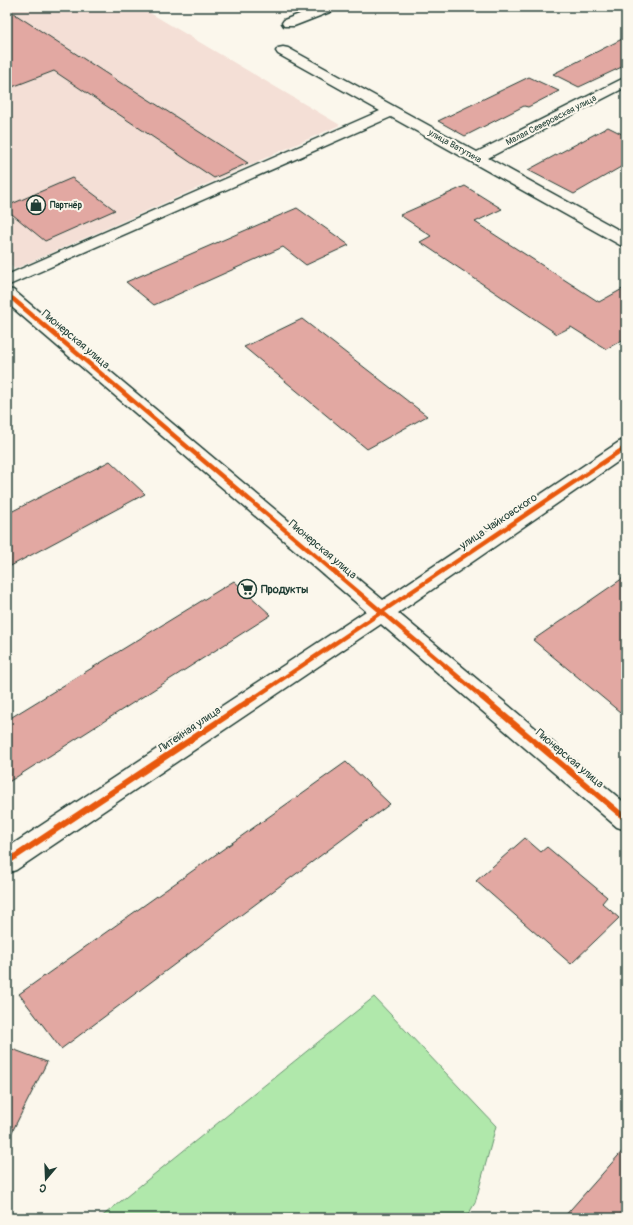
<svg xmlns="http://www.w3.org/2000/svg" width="633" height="1225" viewBox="0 0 633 1225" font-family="Pangolin,sans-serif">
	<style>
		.built { fill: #f4dfd6 }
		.green { fill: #b0e8ab; stroke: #689270 }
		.building { fill: #e2a8a2; stroke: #1f3d34 }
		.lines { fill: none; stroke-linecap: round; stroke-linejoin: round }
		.minor-casing { stroke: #1f3d34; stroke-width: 3 }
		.minor { fill: #fbf7ec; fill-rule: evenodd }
		.cycleway-far2-casing { stroke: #fbf7ec; stroke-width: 5 }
		.cycleway-far1-casing { stroke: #fbf7ec; stroke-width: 7 }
		.cycleway-casing { stroke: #fbf7ec; stroke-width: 8 }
		.cycleway-far2 { stroke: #e8590c; stroke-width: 3.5 }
		.cycleway-far1 { stroke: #e8590c; stroke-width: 4.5 }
		.cycleway { stroke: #e8590c; stroke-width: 6 }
		.labels { text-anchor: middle; stroke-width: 4; stroke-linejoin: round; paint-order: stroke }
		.far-street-label { font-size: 9px; fill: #1f3d34; stroke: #fbf7ec }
		.far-poi-label { font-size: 9px; font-weight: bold; fill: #1f3d34; stroke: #fbf7ec; text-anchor: start }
		.street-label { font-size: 11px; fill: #1f3d34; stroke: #fbf7ec }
		.poi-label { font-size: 11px; font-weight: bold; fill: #1f3d34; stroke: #fbf7ec; text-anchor: start }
	</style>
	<rect width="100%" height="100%" fill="#fbf7ec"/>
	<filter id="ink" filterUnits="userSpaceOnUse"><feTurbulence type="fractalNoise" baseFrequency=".025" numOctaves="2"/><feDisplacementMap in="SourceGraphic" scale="8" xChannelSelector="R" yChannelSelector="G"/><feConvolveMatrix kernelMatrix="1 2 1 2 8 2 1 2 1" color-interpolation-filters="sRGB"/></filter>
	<g filter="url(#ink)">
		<!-- built -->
		<path class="built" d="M 7,7 L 140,7 L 340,125 L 15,269 L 7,262 Z"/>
		<!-- green -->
		<path class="green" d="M 374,997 L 496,1126 L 475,1203 L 466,1218 L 100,1218 Z"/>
		<!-- building -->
		<path class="building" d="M 7,9 L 124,85 L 126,85 L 248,163 L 214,178 L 54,71 L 7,89 Z
			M 626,37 L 626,65 L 579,87 L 553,74 Z
			M 529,77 L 559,91 L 528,107 L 524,106 L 465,136 L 438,121 Z
			M 608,127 L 626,136 L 626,164 L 574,194 L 528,170 Z
			M 72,178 L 115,210 L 45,241 L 7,210 L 7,206 Z
			M 465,186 L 502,209 L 475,222 L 599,302 L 626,287 L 626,338 L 606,349 L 571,327 L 557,334 L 420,242 L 431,236 L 400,215 Z
			M 297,208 L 349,245 L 306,265 L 283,247 L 154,305 L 126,282 Z
			M 302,319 L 427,416 L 367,449 L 244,347 Z
			M 110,461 L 145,494 L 7,568 L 7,514 Z
			M 626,576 L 626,717 L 533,640 Z
			M 234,581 L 271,615 L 7,783 L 7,720 Z
			M 346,762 L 390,804 L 61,1049 L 19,994 Z
			M 525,838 L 541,852 L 547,847 L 607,897 L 602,903 L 619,918 L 571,964 L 476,881 Z
			M 7,1047 L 47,1062 L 7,1142 Z
			M 626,1147 L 626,1218 L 563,1218 Z"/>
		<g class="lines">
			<defs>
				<path id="minor" d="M 318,7 L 337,7 L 335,10 L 294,26 L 284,26 L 282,23 L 284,20 Z
					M 283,47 L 288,48 L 477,152 L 626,77 L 626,87 L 488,158 L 626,234 L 626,246 L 620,245 L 391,117 L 7,286 L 7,275 L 380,111 L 278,54 L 276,51 L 278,48 Z
					M 7,289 L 13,290 L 383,600 L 619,442 L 626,440 L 626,456 L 398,613 L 626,804 L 626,830 L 617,827 L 381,624 L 16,870 L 7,873 L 7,848 L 366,611 L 7,303 Z"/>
			</defs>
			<!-- minor casing -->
			<use href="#minor" class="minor-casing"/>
			<!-- minor -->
			<use href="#minor" class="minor"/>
			<defs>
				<path id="cycleway-far2" d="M 7,294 L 14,300"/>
				<path id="cycleway-far1" d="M 13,299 L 483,698
					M 254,698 L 626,447"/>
				<path id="cycleway" d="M 482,697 L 626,819
					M 7,862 L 255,697"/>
			</defs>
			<!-- cycleway-far2 casing -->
			<use href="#cycleway-far2" class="cycleway-far2-casing"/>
			<!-- cycleway-far1 casing -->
			<use href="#cycleway-far1" class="cycleway-far1-casing"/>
			<!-- cycleway casing -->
			<use href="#cycleway" class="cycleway-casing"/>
			<!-- cycleway-far2 -->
			<use href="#cycleway-far2" class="cycleway-far2"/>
			<!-- cycleway-far1 -->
			<use href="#cycleway-far1" class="cycleway-far1"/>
			<!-- cycleway -->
			<use href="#cycleway" class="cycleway"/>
		</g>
	</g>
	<!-- icons -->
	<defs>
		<symbol id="shop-ring" viewBox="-11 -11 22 22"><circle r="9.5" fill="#fbf7ec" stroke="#1f3d34" stroke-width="1.5"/><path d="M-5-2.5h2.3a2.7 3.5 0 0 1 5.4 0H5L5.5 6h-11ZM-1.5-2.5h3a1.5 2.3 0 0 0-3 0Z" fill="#1f3d34"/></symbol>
		<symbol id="supermarket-ring" viewBox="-11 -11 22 22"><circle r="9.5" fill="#fbf7ec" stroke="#1f3d34" stroke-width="1.5"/><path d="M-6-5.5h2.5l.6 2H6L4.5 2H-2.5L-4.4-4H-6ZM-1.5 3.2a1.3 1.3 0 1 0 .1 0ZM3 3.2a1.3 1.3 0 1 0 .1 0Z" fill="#1f3d34"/></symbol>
	</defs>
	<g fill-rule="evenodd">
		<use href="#shop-ring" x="25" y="194" width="22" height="22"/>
		<use href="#supermarket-ring" x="236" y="578" width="22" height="22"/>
	</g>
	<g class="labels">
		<!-- far-street labels -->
		<g class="far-street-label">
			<text transform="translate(551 120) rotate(-27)" y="3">Малая Северовская улица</text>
			<text transform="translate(455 146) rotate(29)" y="3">улица Ватутина</text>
		</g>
		<!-- far-poi labels -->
		<g class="far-poi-label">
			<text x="50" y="208">Партнёр</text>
		</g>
		<!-- street labels -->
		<g class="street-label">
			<text transform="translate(76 339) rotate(40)" y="4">Пионерская улица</text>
			<text transform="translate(498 521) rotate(-34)" y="4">улица Чайковского</text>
			<text transform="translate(323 549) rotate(40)" y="4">Пионерская улица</text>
			<text transform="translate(189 729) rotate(-34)" y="4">Литейная улица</text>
			<text transform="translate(570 758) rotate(40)" y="4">Пионерская улица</text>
		</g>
		<!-- poi labels -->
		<g class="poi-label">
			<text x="261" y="593">Продукты</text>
		</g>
	</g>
	<!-- margin -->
	<rect width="633" height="1225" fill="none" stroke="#fbf7ec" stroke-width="24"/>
	<rect x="12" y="12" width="609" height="1201" fill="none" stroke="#1f3d34" stroke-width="1.5" filter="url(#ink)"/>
	<!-- north arrow -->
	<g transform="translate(46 1179) rotate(199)" stroke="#fbf7ec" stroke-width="3" paint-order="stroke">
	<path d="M0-3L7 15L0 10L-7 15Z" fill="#1f3d34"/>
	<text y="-6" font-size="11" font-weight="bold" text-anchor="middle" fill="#1f3d34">С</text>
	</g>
</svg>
